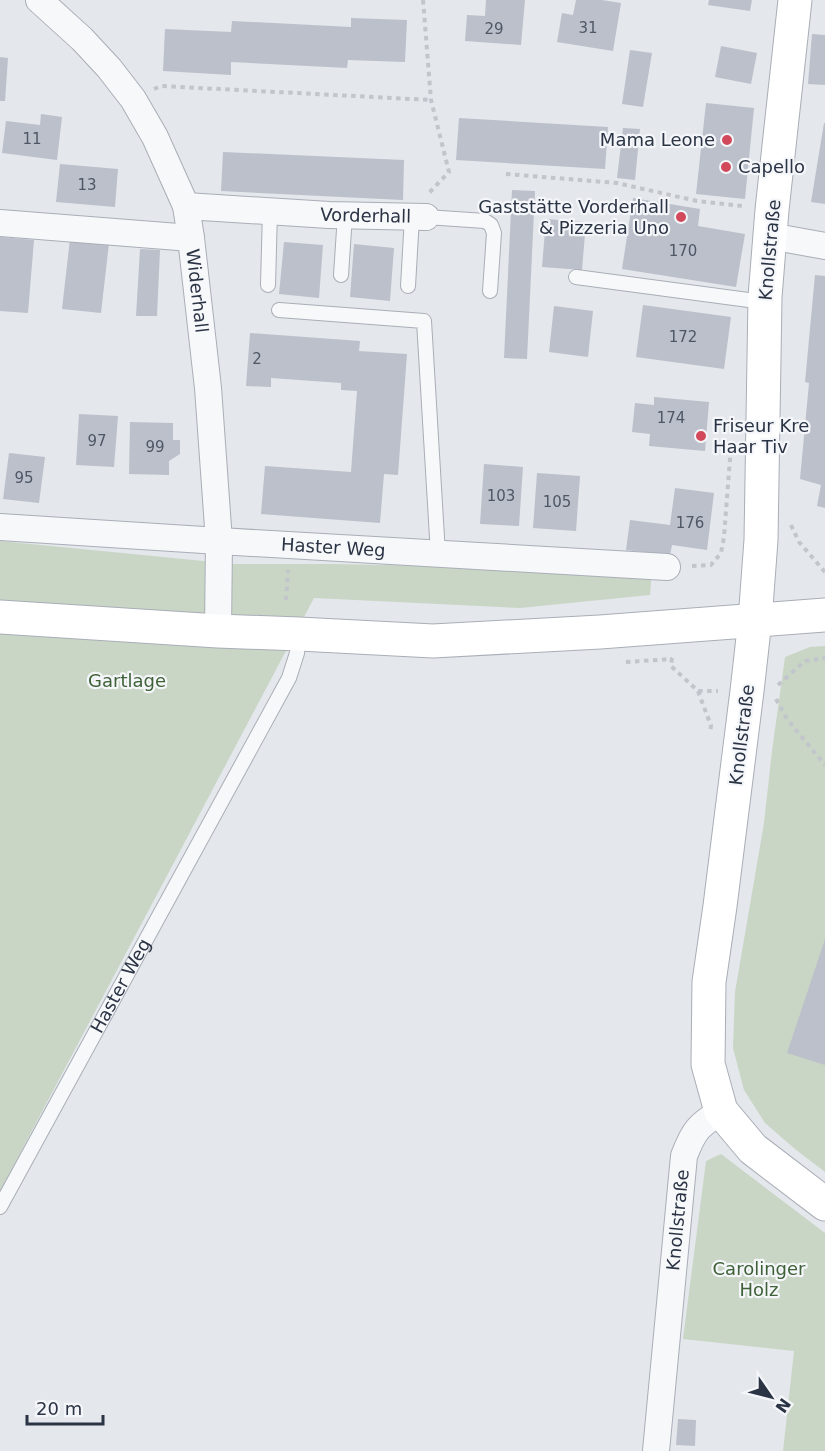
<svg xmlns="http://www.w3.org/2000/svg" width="825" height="1451" viewBox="0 0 825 1451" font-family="'DejaVu Sans',sans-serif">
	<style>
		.green { fill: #c9d6c5 }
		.building { fill: #bbc0ca }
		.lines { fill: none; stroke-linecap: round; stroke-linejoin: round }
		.lane-casing { stroke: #a9aeb7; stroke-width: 16 }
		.street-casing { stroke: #a9aeb7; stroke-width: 28 }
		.secondary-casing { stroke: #a9aeb7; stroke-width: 35 }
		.path { stroke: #c2c5cb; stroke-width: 4; stroke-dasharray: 4.5 4.5; stroke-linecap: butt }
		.lane { stroke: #f7f8fa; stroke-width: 14 }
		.street { stroke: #f7f8fa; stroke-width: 26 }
		.secondary { stroke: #fff; stroke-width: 33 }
		.poi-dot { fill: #d1495b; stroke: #f4f6f9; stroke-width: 2 }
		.labels { text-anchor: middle; stroke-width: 4.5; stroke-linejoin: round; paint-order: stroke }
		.number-label { font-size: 15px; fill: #4f5766 }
		.poi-label { font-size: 18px; fill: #2b3445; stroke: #f4f6f9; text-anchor: end }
		.street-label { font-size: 18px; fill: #2b3445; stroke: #f4f6f9 }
		.park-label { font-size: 18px; fill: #3f6138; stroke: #f4f6f9 }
	</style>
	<rect width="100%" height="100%" fill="#e4e7ec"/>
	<!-- green -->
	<path class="green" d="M 0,541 L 234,564 L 329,564 L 652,570 L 650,595 L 520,608 L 314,598 L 0,1191 Z
		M 825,646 L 825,1172 L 795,1149 L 765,1123 L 744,1090 L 733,1048 L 735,992 L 764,823 L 772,751 L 785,657 L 810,647 Z
		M 721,1154 L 825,1233 L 825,1451 L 783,1451 L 794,1351 L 683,1339 L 706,1161 Z"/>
	<!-- building -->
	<path class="building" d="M 486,0 L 525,0 L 521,45 L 465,41 L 467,15 L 485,16 Z
		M 576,0 L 602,0 L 621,3 L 613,51 L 557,42 L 562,13 L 573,15 Z
		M 709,0 L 752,0 L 750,11 L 708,5 Z
		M 351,18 L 407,20 L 405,62 L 348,60 L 347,68 L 231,62 L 231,75 L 163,71 L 165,29 L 231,32 L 232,21 L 351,27 Z
		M 812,34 L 825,35 L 825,85 L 808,84 Z
		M 721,46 L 757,53 L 751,84 L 715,77 Z
		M 630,50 L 652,53 L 643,107 L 622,104 Z
		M 0,57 L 8,58 L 5,101 L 0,101 Z
		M 706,103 L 754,108 L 745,199 L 696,194 Z
		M 41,114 L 62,117 L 57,160 L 2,153 L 6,121 L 40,125 Z
		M 459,118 L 608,127 L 605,169 L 456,160 Z
		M 824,123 L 825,123 L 825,204 L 811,202 Z
		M 623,128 L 640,129 L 635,180 L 617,178 Z
		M 223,152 L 404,160 L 403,200 L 221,191 Z
		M 60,164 L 118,169 L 115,207 L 56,202 Z
		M 512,190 L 535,191 L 527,359 L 504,358 Z
		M 633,198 L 700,209 L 698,226 L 745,234 L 736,287 L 622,269 Z
		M 546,219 L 586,222 L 582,270 L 542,267 Z
		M 0,237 L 34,240 L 28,313 L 0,311 Z
		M 70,239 L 109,243 L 101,313 L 62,309 Z
		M 284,242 L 323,245 L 319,298 L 279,294 Z
		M 354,244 L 394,248 L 390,301 L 350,297 Z
		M 140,249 L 160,250 L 157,316 L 136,316 Z
		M 815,275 L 825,276 L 825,508 L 817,506 L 821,485 L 800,479 L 809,383 L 805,382 Z
		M 643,305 L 731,317 L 724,369 L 636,357 Z
		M 554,306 L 593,311 L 588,357 L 549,352 Z
		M 250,333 L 360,341 L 359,351 L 407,354 L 398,475 L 384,474 L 380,523 L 261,514 L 265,466 L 351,472 L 357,391 L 341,390 L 341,383 L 271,378 L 271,387 L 246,386 Z
		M 654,397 L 709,402 L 705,451 L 649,446 L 650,434 L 632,432 L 635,403 L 654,405 Z
		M 79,414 L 118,416 L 114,467 L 76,465 Z
		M 130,422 L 173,423 L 173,440 L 180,440 L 180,454 L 169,461 L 169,475 L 129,474 Z
		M 9,453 L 45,457 L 39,503 L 3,499 Z
		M 484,464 L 523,467 L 519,526 L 480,524 Z
		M 537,473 L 580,476 L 576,531 L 533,528 Z
		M 675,488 L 714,493 L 707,550 L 672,545 L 670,555 L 626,550 L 630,520 L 670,525 Z
		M 825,939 L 825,1065 L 787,1053 Z
		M 678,1419 L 696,1420 L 695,1446 L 676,1445 Z"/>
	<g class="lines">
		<defs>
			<g id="lane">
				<path d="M 426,217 L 485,221 L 491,225 L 494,233 L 490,291"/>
				<path d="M 341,275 L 345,215"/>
				<path d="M 576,277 L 764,302"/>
				<path d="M 268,285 L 270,211"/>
				<path d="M 408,286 L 412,217"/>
				<path d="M 279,310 L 424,321 L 438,554"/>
				<path id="s1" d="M 0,1207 L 289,678 L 297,653 L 299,634"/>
			</g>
			<g id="street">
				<path id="s2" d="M 39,0 L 82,39 L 109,68 L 133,99 L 155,137 L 186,206 L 191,238 L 208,388 L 219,541 L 218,631"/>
				<path id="s3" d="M 186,206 L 329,215 L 426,217"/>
				<path d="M 0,223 L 191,238"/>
				<path d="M 770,236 L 825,246"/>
				<path id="s4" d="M 0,527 L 219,541 L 667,567"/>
				<path id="s5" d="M 656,1451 L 684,1156 C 694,1130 698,1126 721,1111"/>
			</g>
			<path id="secondary" d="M 795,0 L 772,210 L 765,297 L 761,540 L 755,620 L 747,691 L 720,906 L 709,982 L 708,1064 L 721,1111 L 753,1149 L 825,1204
				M 0,617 L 218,631 L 299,634 L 433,641 L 600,632 L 825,615"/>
		</defs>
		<!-- lane casing -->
		<use href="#lane" class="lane-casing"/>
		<!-- street casing -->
		<use href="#street" class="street-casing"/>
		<!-- secondary casing -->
		<use href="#secondary" class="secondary-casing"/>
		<!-- path -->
		<path class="path" d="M 423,0 L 431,100 L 449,172 L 429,193
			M 154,89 L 161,86 L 431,100
			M 506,174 L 617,183 L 697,201 L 743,206
			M 791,525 L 799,542 L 825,572
			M 692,566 L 711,565 L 721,553 L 724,537 L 731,446
			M 286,600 L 288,570
			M 672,658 L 671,666 L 698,691 L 718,691
			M 626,662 L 672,659
			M 778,685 L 805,661 L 825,658
			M 698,691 L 711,726 L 710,732
			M 776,699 L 787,719 L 825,765"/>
		<!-- lane -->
		<use href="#lane" class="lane"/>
		<!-- street -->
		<use href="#street" class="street"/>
		<!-- secondary -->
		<use href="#secondary" class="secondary"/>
	</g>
	<!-- markers -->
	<g class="poi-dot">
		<circle cx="727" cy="140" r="6"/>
		<circle cx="726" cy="167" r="6"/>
		<circle cx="681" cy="217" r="6"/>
		<circle cx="701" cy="436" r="6"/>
	</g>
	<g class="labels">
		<!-- number labels -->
		<g class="number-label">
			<text x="588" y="33">31</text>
			<text x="494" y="34">29</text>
			<text x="32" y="144">11</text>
			<text x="87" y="190">13</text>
			<text x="683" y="256">170</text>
			<text x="683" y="342">172</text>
			<text x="257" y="364">2</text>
			<text x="671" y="423">174</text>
			<text x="97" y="446">97</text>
			<text x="155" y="452">99</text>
			<text x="24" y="483">95</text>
			<text x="501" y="501">103</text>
			<text x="557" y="507">105</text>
			<text x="690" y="528">176</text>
		</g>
		<!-- poi labels -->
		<g class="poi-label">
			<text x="715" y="146">Mama Leone</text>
			<text x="738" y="173" text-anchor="start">Capello</text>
			<text x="669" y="213">Gaststätte Vorderhall<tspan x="669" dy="21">&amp; Pizzeria Uno</tspan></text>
			<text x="713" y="432" text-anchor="start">Friseur Kre<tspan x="713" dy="21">Haar Tiv</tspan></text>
		</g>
		<!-- street labels -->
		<g class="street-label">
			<text dy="6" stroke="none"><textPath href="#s3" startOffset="180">Vorderhall</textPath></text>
			<text transform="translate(770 250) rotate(-85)" y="6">Knollstraße</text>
			<text dy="6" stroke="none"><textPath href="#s2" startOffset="342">Widerhall</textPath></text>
			<text dy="6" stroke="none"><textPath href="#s4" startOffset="334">Haster Weg</textPath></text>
			<text transform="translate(742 735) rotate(-83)" y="6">Knollstraße</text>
			<text dy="6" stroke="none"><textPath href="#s1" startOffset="252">Haster Weg</textPath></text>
			<text dy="6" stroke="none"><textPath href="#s5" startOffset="232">Knollstraße</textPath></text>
		</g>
		<!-- park labels -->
		<g class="park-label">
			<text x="127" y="687">Gartlage</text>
			<text x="759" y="1275">Carolinger<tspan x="759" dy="21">Holz</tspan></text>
		</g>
	</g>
	<!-- north arrow -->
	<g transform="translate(771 1397) rotate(125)" stroke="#f4f6f9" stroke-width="4.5" paint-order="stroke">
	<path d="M0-4.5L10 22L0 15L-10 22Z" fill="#2b3445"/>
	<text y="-9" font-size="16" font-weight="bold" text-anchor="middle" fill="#2b3445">N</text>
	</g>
	<!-- scale -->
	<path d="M27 1415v9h76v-9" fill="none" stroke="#2b3445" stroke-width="3"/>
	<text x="36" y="1415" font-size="18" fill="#2b3445" stroke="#f4f6f9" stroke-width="4.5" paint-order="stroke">20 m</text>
</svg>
